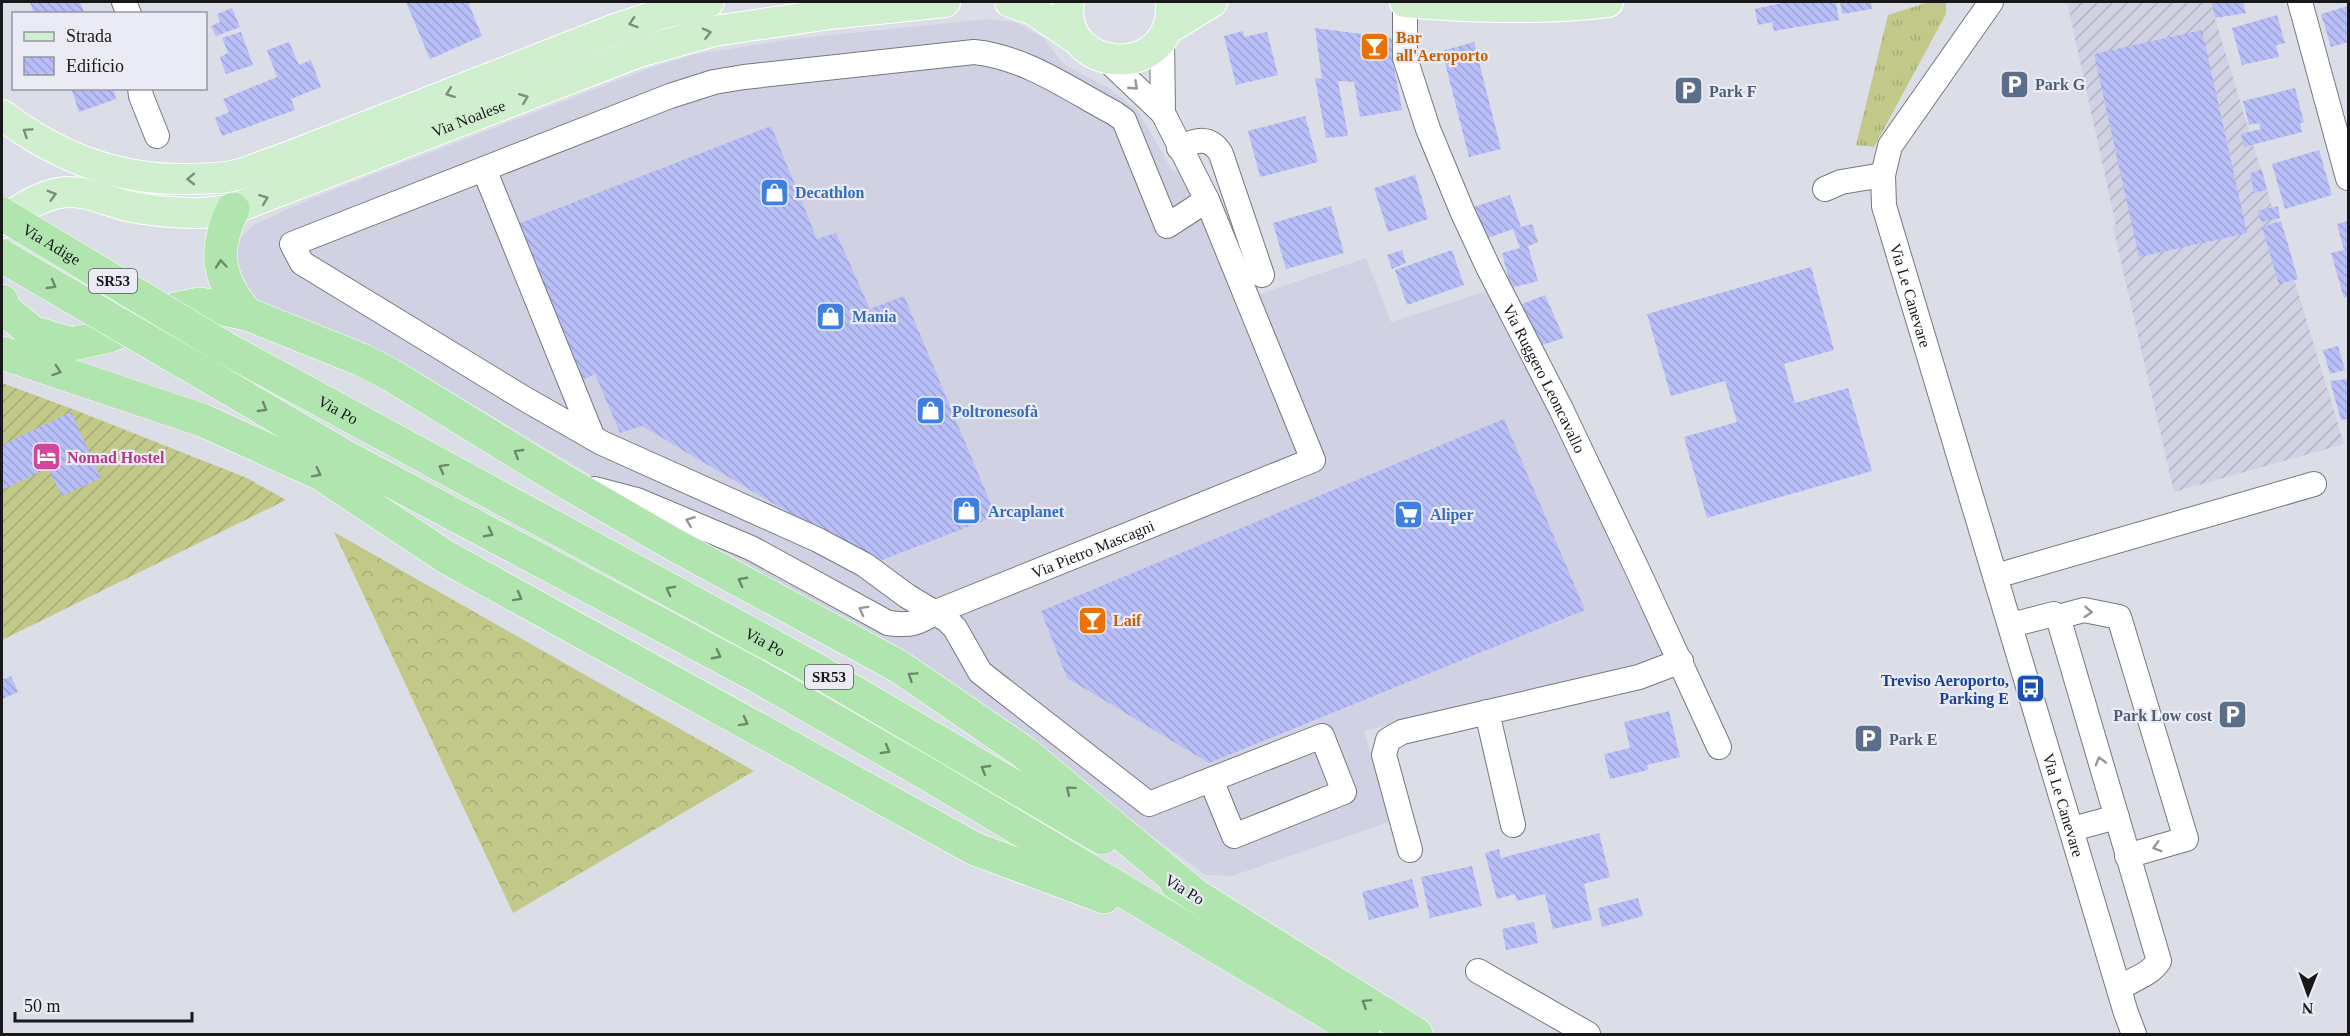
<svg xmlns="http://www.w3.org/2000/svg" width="2350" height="1036" viewBox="0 0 2350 1036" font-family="Georgia,serif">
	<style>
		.built { fill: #d0d2e3 }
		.industrial { fill: url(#industrial-furrows) }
		.grass { fill: url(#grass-tufts) }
		.forest { fill: url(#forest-crowns) }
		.garden { fill: url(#garden-furrows) }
		.building { fill: url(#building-back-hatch) }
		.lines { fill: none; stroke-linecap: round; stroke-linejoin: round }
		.minor-casing { stroke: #767880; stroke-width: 26 }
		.major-casing { stroke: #fff; stroke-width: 32 }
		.highway-casing { stroke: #fff; stroke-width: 34 }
		.minor { stroke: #fff; stroke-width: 24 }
		.major { stroke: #d0efcf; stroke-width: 30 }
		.highway { stroke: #b1e5af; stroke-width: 33 }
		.highway-bridge-casing { stroke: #fff; stroke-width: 34; stroke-linecap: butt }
		.highway-bridge { stroke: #b1e5af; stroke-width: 33 }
		.oneway { stroke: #7d8e7e }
		.oneway2 { stroke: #979798 }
		.oneway3 { stroke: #6c896c }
		.labels { text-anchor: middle; stroke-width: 4.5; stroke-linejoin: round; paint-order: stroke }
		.shield { fill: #eaebf4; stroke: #57575c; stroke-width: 1.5 }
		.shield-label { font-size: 15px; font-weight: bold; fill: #18181b }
		.food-label { font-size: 16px; font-weight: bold; fill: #c56008; stroke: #eaebf4; text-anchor: start }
		.service-label { font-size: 16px; font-weight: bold; fill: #4e5e75; stroke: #eaebf4; text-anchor: start }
		.street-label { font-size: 16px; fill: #18181b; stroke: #eaebf4 }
		.shop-label { font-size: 16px; font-weight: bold; fill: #366cbe; stroke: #eaebf4; text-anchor: start }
		.hotel-label { font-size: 16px; font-weight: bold; fill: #b23c85; stroke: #eaebf4; text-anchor: start }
		.transit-label { font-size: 16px; font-weight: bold; fill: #164399; stroke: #eaebf4; text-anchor: end }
	</style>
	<defs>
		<pattern id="industrial-furrows" width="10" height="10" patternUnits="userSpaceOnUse" patternTransform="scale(1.5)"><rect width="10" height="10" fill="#d0d2e3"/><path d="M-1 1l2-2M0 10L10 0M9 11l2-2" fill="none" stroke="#b2b4c2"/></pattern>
		<pattern id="grass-tufts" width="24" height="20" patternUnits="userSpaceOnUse" patternTransform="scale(1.5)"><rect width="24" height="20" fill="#c2c988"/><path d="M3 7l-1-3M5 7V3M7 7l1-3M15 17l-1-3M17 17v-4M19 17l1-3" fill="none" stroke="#a6ac75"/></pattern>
		<pattern id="forest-crowns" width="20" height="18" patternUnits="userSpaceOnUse" patternTransform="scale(1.5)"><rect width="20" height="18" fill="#c2c988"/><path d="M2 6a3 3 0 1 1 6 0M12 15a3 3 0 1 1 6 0" fill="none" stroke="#a6ac75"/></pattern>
		<pattern id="garden-furrows" width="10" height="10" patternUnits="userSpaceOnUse" patternTransform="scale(1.5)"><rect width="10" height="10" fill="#c2c988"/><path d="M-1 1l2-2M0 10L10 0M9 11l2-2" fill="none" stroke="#a6ac75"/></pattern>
		<pattern id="building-back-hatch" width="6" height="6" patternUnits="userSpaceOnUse" patternTransform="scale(1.5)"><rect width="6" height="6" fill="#b8bef8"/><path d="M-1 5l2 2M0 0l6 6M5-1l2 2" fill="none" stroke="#9da3d4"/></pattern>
	</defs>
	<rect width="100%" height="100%" fill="#dcdee7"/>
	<!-- built -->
	<path class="built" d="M 986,19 L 1015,22 L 1043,38 L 1065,65 L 1109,88 L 1138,111 L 1173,172 L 1201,159 L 1257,295 L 1366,258 L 1391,322 L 1490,290 L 1664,657 L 1364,731 L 1392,821 L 1232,876 L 1206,875 L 931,677 L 404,364 L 243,299 L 233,256 L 237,241 L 255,224 L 313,198 L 650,68 L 697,54 L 792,39 Z"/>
	<!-- industrial -->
	<path class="industrial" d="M 2067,2 L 2210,2 L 2344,444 L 2174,492 L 2113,227 L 2116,226 Z"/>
	<!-- grass -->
	<path class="grass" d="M 1929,2 L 1946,2 L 1946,14 L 1874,147 L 1856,145 L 1888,15 Z"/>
	<!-- forest -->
	<path class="forest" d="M 334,532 L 754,771 L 513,913 Z"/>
	<!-- garden -->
	<path class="garden" d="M 2,383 L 75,410 L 247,478 L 286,500 L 2,640 Z"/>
	<!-- building -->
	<path class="building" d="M 30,2 L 80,2 L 85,14 L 34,14 Z
		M 406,2 L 468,2 L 482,36 L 430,59 Z
		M 1786,2 L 1836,2 L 1839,20 L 1774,31 L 1772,22 L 1758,25 L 1755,9 Z
		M 1840,2 L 1871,2 L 1872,9 L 1842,14 Z
		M 2211,2 L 2243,2 L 2246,13 L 2215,18 Z
		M 2348,6 L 2348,42 L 2331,47 L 2321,14 Z
		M 232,8 L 240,27 L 216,36 L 211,26 L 220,22 L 217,14 Z
		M 2277,15 L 2285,43 L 2276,45 L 2279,57 L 2242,65 L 2232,28 Z
		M 1315,28 L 1393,38 L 1392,56 L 1402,110 L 1360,117 L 1354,82 L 1338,81 L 1348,136 L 1326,138 L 1315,78 L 1322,79 Z
		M 2202,30 L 2247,233 L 2139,257 L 2094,54 Z
		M 1243,31 L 1244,37 L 1267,32 L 1278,75 L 1236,85 L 1224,36 Z
		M 241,32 L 253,65 L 226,74 L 220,57 L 228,53 L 222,38 Z
		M 289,42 L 299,65 L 311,60 L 321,87 L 291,99 L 295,110 L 222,136 L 215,118 L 229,112 L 223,99 L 277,77 L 267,50 Z
		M 1474,42 L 1501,149 L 1469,157 L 1442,51 Z
		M 71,88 L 113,88 L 116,99 L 79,112 Z
		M 2295,88 L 2304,122 L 2300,123 L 2302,132 L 2244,147 L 2241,134 L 2261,129 L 2259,123 L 2249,125 L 2243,101 Z
		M 1305,116 L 1318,162 L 1260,177 L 1248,131 Z
		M 771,126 L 817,239 L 836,233 L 870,309 L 904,296 L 996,516 L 874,563 L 642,426 L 620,433 L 595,374 L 578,382 L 515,225 Z
		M 2319,150 L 2332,195 L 2285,209 L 2272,164 Z
		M 2262,170 L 2267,190 L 2254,193 L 2250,173 Z
		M 1415,175 L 1428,219 L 1388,232 L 1374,188 Z
		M 1510,195 L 1521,227 L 1532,224 L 1538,242 L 1528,246 L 1538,281 L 1511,288 L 1502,253 L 1520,248 L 1513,229 L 1482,240 L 1471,208 Z
		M 1331,206 L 1344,253 L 1286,269 L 1273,223 Z
		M 2278,206 L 2280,218 L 2261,222 L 2258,211 Z
		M 2281,221 L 2298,279 L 2279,284 L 2262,227 Z
		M 2348,221 L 2348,296 L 2344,298 L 2331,253 L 2344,250 L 2337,224 Z
		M 1402,250 L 1406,263 L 1392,269 L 1387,255 Z
		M 1452,250 L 1464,285 L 1407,305 L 1395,270 Z
		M 1811,267 L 1834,350 L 1784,364 L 1795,403 L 1848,388 L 1872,471 L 1707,518 L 1684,437 L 1737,422 L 1725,381 L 1671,396 L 1647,314 Z
		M 1545,295 L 1564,338 L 1536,347 L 1517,306 Z
		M 2338,346 L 2345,370 L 2330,374 L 2323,350 Z
		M 2348,379 L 2348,419 L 2341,420 L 2330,381 Z
		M 71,412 L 101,478 L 62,496 L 48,468 L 2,490 L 2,445 Z
		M 1504,419 L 1585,610 L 1209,763 L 1067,678 L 1041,611 Z
		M 11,676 L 18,692 L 2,699 L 2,680 Z
		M 1669,711 L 1680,757 L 1647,765 L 1648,770 L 1610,779 L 1604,754 L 1630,748 L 1624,722 Z
		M 1599,833 L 1610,877 L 1584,884 L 1592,920 L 1553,929 L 1545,894 L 1517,901 L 1515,894 L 1497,899 L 1485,853 L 1499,849 L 1501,858 Z
		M 1472,866 L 1482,906 L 1430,918 L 1421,877 Z
		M 1412,879 L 1419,907 L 1369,920 L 1362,892 Z
		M 1638,898 L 1643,916 L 1602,927 L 1598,908 Z
		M 1534,922 L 1538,943 L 1506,950 L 1502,929 Z"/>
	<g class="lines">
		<defs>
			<g id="minor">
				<path d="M 124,2 L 129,14"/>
				<path id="s1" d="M 1405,2 L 1405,58 L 1428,129 L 1462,211 L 1488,267 L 1561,409 L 1639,573 L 1719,747"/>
				<path id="s2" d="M 1991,2 L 1890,146 L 1883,175 L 1884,206 L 2126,1013 L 2134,1034"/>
				<path d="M 2300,2 L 2348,178"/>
				<path d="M 1162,38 L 1163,113"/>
				<path d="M 140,88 L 141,96 L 157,136"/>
				<path d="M 1179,148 C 1196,140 1210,135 1221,154 L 1262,275"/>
				<path d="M 484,169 L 593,438"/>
				<path d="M 1825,189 L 1841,182 L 1883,175"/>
				<path d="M 1207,200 L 1167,226 L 1124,120 L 1114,113 C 1069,89 1025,57 974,52 L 744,77 L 714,82 L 670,96 L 292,244 L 302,263 L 525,399 L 602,443 L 818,540 L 865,565 L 907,596 L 947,620 L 955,628 L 980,672 L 990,680 L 1149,804 L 1322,736 L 1344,792 L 1234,836 L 1211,780"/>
				<path id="s3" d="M 595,489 L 637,500 L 751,548 L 888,623 C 911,626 916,624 936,612 L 1313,460 L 1207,200 L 1163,113 L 1105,58"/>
				<path d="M 1996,576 L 2314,484"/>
				<path d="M 2058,617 L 2084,610 L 2119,617 L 2186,839 L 2127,856"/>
				<path d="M 2011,625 L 2054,614 L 2058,617 L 2159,961 C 2149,976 2133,978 2119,989"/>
				<path d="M 1487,712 L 1513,825"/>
				<path d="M 2072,829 L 2117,817"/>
				<path d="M 1410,850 L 1384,755 L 1388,740 L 1402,732 L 1639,677 L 1681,661"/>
				<path d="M 1478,971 L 1588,1034"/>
			</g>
			<g id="major">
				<path d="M 1010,2 L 1033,10 L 1078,40"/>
				<path d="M 1069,2 C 1058,74 1176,83 1171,2"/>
				<path d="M 1405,2 C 1473,8 1540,10 1608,2"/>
				<path d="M 1168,29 L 1212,2"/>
				<path d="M 2,115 C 56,156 116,180 185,179 C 203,179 223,179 240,174 C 256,169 272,162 288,157 L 615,29 L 661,14 L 709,2"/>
				<path id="s4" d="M 2,223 C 18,210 38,197 59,193 C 83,188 108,202 132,207 C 165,213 200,216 233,209 L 639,52 L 714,31 L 830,14 L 945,2"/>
			</g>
			<g id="highway">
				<path d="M 233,209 C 213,251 217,279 247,314"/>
				<path d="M 2,301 L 4,309 L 32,332 L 72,344 L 109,336 L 175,309 L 200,304 L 247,314 L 362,360 L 391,375 L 562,480 L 671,543 L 898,666 L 1025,753 L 1195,895"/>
				<path id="s5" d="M 225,348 L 806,664 L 1102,838"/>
				<path d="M 2,353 L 202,420 L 321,474 L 446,557 L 975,849 L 1104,897"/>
				<path d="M 213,379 L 346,457 L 757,676 L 927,774 L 1363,1034"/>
				<path d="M 1176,883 L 1416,1034"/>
			</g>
		</defs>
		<!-- minor casing -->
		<use href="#minor" class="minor-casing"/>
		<!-- major casing -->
		<use href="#major" class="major-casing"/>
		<!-- highway casing -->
		<use href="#highway" class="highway-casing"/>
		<!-- minor -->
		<use href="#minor" class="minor"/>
		<!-- major -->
		<use href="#major" class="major"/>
		<!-- highway -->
		<use href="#highway" class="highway"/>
		<defs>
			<g id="highway-bridge">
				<path id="s6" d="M 2,214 L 225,348"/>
				<path d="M 2,256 L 213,379"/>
			</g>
		</defs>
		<!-- highway-bridge casing -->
		<use href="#highway-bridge" class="highway-bridge-casing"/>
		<!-- highway-bridge -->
		<use href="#highway-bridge" class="highway-bridge"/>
	</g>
	<!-- one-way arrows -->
	<defs><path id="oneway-chevron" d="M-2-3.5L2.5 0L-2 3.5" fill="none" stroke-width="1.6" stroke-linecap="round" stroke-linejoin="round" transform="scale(1.5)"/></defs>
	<g class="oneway">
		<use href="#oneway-chevron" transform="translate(633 23) rotate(162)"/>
		<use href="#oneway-chevron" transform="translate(707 33) rotate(-14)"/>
		<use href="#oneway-chevron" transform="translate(450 93) rotate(159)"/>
		<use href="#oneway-chevron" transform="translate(524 98) rotate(-22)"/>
		<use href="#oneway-chevron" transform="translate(27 132) rotate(-146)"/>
		<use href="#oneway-chevron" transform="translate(191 179) rotate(179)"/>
		<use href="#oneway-chevron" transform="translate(52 195) rotate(-16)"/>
		<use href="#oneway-chevron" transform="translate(264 199) rotate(-21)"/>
	</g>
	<g class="oneway2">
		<use href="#oneway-chevron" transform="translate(1134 86) rotate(43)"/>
		<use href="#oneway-chevron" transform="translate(690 521) rotate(-158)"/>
		<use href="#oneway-chevron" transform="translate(863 610) rotate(-151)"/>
		<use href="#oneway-chevron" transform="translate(2088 612) rotate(4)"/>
		<use href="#oneway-chevron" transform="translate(2100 761) rotate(-106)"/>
		<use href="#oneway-chevron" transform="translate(2157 847) rotate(164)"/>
	</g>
	<g class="oneway3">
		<use href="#oneway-chevron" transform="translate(221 264) rotate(-95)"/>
		<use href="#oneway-chevron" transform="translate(52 285) rotate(30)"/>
		<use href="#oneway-chevron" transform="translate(57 371) rotate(18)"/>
		<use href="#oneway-chevron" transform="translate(263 408) rotate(30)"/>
		<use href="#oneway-chevron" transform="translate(518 453) rotate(-149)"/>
		<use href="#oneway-chevron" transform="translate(443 468) rotate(-151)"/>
		<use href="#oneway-chevron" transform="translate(317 473) rotate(27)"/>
		<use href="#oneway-chevron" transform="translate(489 533) rotate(28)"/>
		<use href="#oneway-chevron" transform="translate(742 581) rotate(-152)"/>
		<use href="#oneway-chevron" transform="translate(670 590) rotate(-152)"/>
		<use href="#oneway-chevron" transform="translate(518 597) rotate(29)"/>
		<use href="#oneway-chevron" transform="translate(717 655) rotate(28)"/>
		<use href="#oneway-chevron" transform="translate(912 676) rotate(-146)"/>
		<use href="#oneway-chevron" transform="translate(744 722) rotate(29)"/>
		<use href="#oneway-chevron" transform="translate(886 750) rotate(30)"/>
		<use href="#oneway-chevron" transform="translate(985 769) rotate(-150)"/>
		<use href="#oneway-chevron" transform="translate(1070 790) rotate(-140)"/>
		<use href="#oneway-chevron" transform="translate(1366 1003) rotate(-148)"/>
	</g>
	<!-- icons -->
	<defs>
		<symbol id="bar-square" viewBox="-11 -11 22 22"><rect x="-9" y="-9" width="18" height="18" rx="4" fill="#e8710a" stroke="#eaebf4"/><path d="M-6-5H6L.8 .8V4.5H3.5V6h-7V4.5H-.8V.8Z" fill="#fff"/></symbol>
		<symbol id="parking-square" viewBox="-11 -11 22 22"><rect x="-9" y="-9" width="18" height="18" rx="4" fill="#5c6f8a" stroke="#eaebf4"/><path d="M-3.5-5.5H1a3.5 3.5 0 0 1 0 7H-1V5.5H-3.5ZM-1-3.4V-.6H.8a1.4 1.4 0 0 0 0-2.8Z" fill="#fff"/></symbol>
		<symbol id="shop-square" viewBox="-11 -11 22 22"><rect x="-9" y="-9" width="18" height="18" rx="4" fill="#3f7fe0" stroke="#eaebf4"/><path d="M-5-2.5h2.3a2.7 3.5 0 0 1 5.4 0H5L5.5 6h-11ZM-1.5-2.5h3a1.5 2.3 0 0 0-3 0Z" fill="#fff"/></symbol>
		<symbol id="hotel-square" viewBox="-11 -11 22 22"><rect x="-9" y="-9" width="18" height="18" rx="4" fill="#d1479c" stroke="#eaebf4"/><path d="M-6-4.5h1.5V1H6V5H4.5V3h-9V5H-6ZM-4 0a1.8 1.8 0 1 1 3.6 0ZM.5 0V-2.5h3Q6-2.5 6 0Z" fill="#fff"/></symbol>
		<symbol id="supermarket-square" viewBox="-11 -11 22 22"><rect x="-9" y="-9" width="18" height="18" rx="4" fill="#3f7fe0" stroke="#eaebf4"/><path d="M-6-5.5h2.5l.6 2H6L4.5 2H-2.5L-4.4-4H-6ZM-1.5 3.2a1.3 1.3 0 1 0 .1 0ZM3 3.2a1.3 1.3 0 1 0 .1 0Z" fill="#fff"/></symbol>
		<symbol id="bus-square" viewBox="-11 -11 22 22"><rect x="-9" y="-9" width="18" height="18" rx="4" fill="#1a4fb4" stroke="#eaebf4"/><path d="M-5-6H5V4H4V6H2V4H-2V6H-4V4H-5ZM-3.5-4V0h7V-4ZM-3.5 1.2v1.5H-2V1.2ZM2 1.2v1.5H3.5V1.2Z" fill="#fff"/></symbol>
	</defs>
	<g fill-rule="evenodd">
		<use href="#bar-square" x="1358" y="30" width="33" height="33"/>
		<use href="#parking-square" x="1998" y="68" width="33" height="33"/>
		<use href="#parking-square" x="1672" y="74" width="33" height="33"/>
		<use href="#shop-square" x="758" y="176" width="33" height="33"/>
		<use href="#shop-square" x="814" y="300" width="33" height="33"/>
		<use href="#shop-square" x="914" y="394" width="33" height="33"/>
		<use href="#hotel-square" x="30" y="440" width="33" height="33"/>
		<use href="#shop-square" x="950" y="494" width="33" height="33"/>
		<use href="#supermarket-square" x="1392" y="498" width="33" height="33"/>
		<use href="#bar-square" x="1076" y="604" width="33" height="33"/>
		<use href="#bus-square" x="2014" y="672" width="33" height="33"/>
		<use href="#parking-square" x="2216" y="698" width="33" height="33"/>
		<use href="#parking-square" x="1852" y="722" width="33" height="33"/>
	</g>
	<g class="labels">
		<!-- shield labels -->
		<g class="shield">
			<rect x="89" y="269" width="48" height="24" rx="4.5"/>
			<rect x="805" y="665" width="48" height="24" rx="4.5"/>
		</g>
		<g class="shield-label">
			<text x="113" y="286">SR53</text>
			<text x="829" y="682">SR53</text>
		</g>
		<!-- food labels -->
		<g class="food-label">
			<text x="1396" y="43">Bar<tspan x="1396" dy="18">all'Aeroporto</tspan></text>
			<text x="1113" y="626">Laif</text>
		</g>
		<!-- service labels -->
		<g class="service-label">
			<text x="2035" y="90">Park G</text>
			<text x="1709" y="97">Park F</text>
			<text x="2212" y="721" text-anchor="end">Park Low cost</text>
			<text x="1889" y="745">Park E</text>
		</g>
		<!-- street labels -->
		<g class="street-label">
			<text dy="6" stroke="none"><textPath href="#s4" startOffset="494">Via Noalese</textPath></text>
			<text dy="6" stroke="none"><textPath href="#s6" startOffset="58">Via Adige</textPath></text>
			<text dy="6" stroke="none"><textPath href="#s2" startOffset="330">Via Le Canevare</textPath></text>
			<text dy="6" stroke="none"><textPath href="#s1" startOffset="406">Via Ruggero Leoncavallo</textPath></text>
			<text dy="6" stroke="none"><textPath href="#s5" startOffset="129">Via Po</textPath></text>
			<text dy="6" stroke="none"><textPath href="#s3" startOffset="543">Via Pietro Mascagni</textPath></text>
			<text dy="6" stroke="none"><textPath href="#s5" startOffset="615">Via Po</textPath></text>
			<text dy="6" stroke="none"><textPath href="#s2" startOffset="862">Via Le Canevare</textPath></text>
			<text transform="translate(1185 889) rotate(32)" y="6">Via Po</text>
		</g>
		<!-- shop labels -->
		<g class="shop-label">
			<text x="795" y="198">Decathlon</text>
			<text x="852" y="322">Mania</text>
			<text x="952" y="417">Poltronesofà</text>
			<text x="988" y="517">Arcaplanet</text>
			<text x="1430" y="520">Aliper</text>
		</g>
		<!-- hotel labels -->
		<g class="hotel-label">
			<text x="67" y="463">Nomad Hostel</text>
		</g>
		<!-- transit labels -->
		<g class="transit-label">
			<text x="2009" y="686">Treviso Aeroporto,<tspan x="2009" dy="18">Parking E</tspan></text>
		</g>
	</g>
	<!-- border -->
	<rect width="2350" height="1036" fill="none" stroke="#18181b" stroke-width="6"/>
	<!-- legend -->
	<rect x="12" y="12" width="195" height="78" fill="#eaebf4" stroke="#96979d" stroke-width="1.5"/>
	<rect x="24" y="32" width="30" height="9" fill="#d0efcf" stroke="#96979d" stroke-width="1.5"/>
	<text x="66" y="42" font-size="18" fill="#18181b">Strada</text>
	<rect x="24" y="57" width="30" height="18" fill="url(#building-back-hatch)" stroke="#96979d" stroke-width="1.5"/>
	<text x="66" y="72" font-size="18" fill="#18181b">Edificio</text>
	<!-- north arrow -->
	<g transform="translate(2308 994) rotate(181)" stroke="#eaebf4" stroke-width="4.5" paint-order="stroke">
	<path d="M0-4.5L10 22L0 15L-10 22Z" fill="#18181b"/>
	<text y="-9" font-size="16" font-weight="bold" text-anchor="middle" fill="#18181b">N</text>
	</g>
	<!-- scale -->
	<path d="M15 1012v9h177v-9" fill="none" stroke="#18181b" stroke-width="3"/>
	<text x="24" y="1012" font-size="18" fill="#18181b" stroke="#eaebf4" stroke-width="4.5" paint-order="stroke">50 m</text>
</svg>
